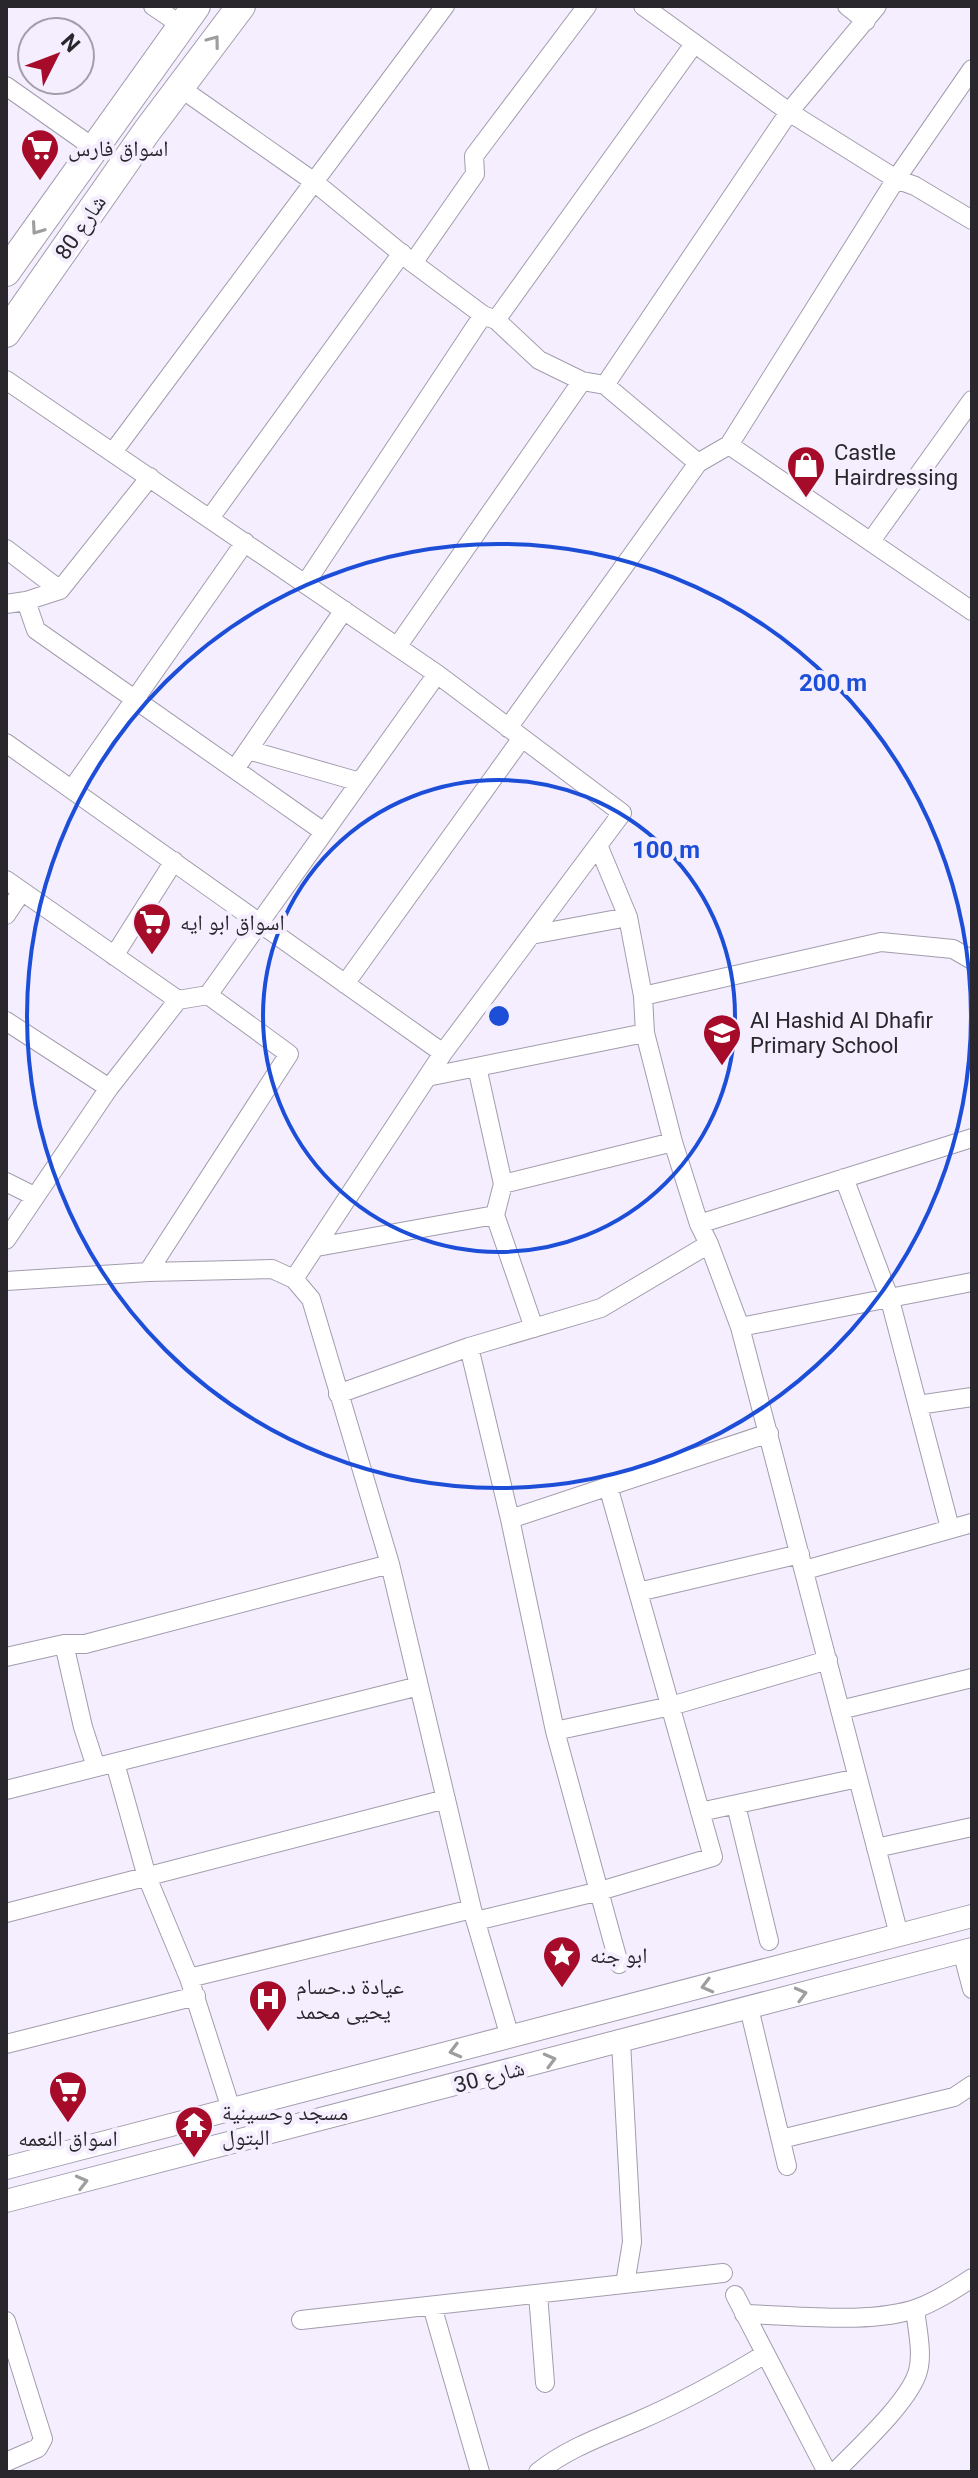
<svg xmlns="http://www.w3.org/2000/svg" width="978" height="2478" viewBox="0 0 978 2478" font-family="Roboto,'Noto Naskh Arabic',sans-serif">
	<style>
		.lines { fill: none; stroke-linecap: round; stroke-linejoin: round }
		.minor-casing { stroke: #a29cac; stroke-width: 20 }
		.tertiary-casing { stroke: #a29cac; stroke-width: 24 }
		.primary-casing { stroke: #a29cac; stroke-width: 30 }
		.minor { stroke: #fff; stroke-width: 18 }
		.tertiary { stroke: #fff; stroke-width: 22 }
		.primary { stroke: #fff; stroke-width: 28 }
		.oneway { stroke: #9f9da0 }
		.ring { fill: none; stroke: #1d4ed8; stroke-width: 4 }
		.labels { text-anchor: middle; stroke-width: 8; stroke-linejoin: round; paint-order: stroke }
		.poi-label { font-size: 22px; fill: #29262c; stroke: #f4eefe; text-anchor: start }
		.street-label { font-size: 22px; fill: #29262c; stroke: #f4eefe }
		.centre { fill: #1d4ed8; stroke: #f4eefe; stroke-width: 4 }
		.ring-label { font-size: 24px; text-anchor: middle; font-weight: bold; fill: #1d4ed8; stroke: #f4eefe; stroke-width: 8; stroke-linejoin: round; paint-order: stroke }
	</style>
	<rect width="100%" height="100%" fill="#f4eefe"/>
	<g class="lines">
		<defs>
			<path id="minor" d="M 153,6 L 181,25
				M 643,6 L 789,112 L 896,179 L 915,186 L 972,220
				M 847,6 L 866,21
				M 6,86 L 94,148
				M 179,87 L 313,181 L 413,263 L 483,315 L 496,320 L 539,360 L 582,381 L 605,385 L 698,463
				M 413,263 L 475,174 L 474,156 L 587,6
				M 496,320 L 694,44
				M 6,380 L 437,674 L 622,813 L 443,1053 L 294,1279
				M 605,385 L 789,112 L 877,6
				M 729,445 L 972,611
				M 113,452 L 445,6
				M 210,518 L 402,253
				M 871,541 L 972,400
				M 6,549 L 60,590
				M 305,584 L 483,315
				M 26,601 L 36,630 L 324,832
				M 6,604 L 26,601 L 60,590 L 150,477
				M 397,647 L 582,381
				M 508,728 L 698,463 L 729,445 L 896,179 L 972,69
				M 6,743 L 443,1053
				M 248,750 L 360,782
				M 235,769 L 344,610
				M 72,789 L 245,542
				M 598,845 L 628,917 L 643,996 L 645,1033 L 673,1142 L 699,1224 L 709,1244 L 740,1327 L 899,1935
				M 6,880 L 178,1000
				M 6,915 L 22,891
				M 531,935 L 628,917
				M 114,956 L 174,861
				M 345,984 L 522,738
				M 643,996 L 881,942 L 953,949 L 972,960
				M 6,1021 L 109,1088
				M 477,1067 L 503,1184 L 495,1215 L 534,1328
				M 427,1077 L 645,1033
				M 844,1178 L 890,1300 L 950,1528
				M 6,1182 L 34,1196
				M 503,1184 L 673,1142
				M 699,1224 L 972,1138
				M 6,1240 L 109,1088 L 178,1000 L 208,995 L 437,674
				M 317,1247 L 495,1215
				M 148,1272 L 289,1054 L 208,995
				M 6,1281 L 148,1272 L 272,1269 L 294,1279 L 311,1299 L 390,1564 L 472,1909 L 510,2037
				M 740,1327 L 972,1282
				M 469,1347 L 510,1519 L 555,1731 L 619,1964
				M 338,1394 L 469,1347 L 601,1308 L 709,1244
				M 918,1405 L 972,1397
				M 510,1519 L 769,1433
				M 805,1570 L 972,1523
				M 638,1592 L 800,1554
				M 64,1644 L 83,1727 L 96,1767
				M 6,1657 L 64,1644 L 85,1644 L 390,1564
				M 840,1710 L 972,1678
				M 555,1731 L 671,1706 L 828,1660
				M 115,1763 L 147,1877 L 189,1978 L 231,2109
				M 6,1790 L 419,1686
				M 736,1805 L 769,1941
				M 700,1812 L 858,1778
				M 876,1848 L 972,1827
				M 6,1913 L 446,1799
				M 476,1921 L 600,1891 L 713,1857 L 608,1486
				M 962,1951 L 972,1989
				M 189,1978 L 472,1909
				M 749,2008 L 787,2166
				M 621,2042 L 632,2242 L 625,2284
				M 6,2044 L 196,1996
				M 781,2139 L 954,2097 L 972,2085
				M 538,2294 L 545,2383
				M 735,2295 L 827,2472
				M 432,2306 L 480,2472
				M 744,2314 C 795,2315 871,2325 918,2308 C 937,2301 954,2290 972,2278
				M 301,2320 L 723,2273
				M 6,2321 L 43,2439 L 38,2448 L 6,2462
				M 538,2472 C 568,2448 603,2436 638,2421 C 682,2402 724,2379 765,2354
				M 835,2472 C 857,2449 910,2401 918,2371 C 923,2353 917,2328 915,2309"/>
			<path id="tertiary" d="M 6,2168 L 972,1916
				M 6,2201 L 972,1949"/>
			<path id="primary" d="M 6,272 L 196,6
				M 6,333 L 147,131 L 241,6"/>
		</defs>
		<!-- minor casing -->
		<use href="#minor" class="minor-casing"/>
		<!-- tertiary casing -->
		<use href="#tertiary" class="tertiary-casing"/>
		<!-- primary casing -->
		<use href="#primary" class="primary-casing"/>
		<!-- minor -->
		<use href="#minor" class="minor"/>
		<!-- tertiary -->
		<use href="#tertiary" class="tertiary"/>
		<!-- primary -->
		<use href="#primary" class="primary"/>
	</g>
	<!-- one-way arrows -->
	<defs><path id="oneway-chevron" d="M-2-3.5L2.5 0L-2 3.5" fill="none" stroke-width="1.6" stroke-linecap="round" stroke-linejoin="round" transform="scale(2)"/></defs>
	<g class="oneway">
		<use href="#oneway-chevron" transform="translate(214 41) rotate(-53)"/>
		<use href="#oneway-chevron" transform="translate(37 229) rotate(125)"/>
		<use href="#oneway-chevron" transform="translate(707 1986) rotate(165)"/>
		<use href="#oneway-chevron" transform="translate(801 1994) rotate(-15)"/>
		<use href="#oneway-chevron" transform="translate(455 2051) rotate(165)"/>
		<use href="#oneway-chevron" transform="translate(550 2060) rotate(-15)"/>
		<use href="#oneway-chevron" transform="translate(82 2182) rotate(-14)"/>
	</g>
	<!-- distance rings -->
	<g class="ring">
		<circle cx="499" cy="1016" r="236"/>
		<circle cx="499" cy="1016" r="472"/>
	</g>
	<!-- icons -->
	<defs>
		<symbol id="supermarket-pin" viewBox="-11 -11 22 30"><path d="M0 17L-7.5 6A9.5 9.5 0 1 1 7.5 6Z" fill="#a60b2a" stroke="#f4eefe"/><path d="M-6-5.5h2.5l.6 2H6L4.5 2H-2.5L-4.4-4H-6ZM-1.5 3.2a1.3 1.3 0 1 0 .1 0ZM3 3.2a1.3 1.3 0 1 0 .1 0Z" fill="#fff"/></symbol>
		<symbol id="shop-pin" viewBox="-11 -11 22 30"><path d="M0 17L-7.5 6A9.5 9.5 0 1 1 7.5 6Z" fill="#a60b2a" stroke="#f4eefe"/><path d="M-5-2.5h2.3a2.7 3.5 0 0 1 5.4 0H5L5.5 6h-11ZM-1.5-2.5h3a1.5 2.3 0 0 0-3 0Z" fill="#fff"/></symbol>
		<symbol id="school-pin" viewBox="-11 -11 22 30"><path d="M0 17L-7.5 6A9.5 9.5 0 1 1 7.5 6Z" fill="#a60b2a" stroke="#f4eefe"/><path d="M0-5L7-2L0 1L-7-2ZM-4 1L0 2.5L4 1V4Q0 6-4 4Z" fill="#fff"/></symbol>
		<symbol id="sight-pin" viewBox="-11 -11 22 30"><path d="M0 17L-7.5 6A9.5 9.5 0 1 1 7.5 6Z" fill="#a60b2a" stroke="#f4eefe"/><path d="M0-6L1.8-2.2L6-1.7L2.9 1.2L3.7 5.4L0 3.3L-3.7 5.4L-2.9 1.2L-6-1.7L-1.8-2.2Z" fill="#fff"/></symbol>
		<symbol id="hospital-pin" viewBox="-11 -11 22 30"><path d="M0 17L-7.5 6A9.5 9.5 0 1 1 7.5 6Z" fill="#a60b2a" stroke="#f4eefe"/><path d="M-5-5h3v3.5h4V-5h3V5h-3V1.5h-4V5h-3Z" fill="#fff"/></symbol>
		<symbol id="temple-pin" viewBox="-11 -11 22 30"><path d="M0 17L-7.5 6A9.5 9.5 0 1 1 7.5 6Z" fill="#a60b2a" stroke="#f4eefe"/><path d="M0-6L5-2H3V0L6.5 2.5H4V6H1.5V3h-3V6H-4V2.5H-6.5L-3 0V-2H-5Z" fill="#fff"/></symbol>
	</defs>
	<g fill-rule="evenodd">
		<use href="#supermarket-pin" x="18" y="126" width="44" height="60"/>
		<use href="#shop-pin" x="784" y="443" width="44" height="60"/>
		<use href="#supermarket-pin" x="130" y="900" width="44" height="60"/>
		<use href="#school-pin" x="700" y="1011" width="44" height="60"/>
		<use href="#sight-pin" x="540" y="1933" width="44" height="60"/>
		<use href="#hospital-pin" x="246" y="1977" width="44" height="60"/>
		<use href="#supermarket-pin" x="46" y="2068" width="44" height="60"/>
		<use href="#temple-pin" x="172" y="2103" width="44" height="60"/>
	</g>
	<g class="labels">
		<!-- poi labels -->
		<g class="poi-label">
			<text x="68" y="156">اسواق فارس</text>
			<text x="834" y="460">Castle<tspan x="834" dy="25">Hairdressing</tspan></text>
			<text x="180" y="930">اسواق ابو ايه</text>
			<text x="750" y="1028">Al Hashid Al Dhafir<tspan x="750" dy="25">Primary School</tspan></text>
			<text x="590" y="1963">ابو جنه</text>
			<text x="296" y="1994">عيادة د.حسام<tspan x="296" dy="25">يحيى محمد</tspan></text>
			<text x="222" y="2120">مسجد وحسينية<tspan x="222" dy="25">البتول</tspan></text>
			<text x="68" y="2146" text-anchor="middle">اسواق النعمه</text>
		</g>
		<!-- street labels -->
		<g class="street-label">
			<text transform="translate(80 227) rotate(-56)" y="8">شارع 80</text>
			<text transform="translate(489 2076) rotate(-15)" y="8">شارع 30</text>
		</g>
	</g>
	<circle cx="499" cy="1016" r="12" class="centre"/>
	<g class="ring-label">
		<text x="833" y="691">200 m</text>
		<text x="666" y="858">100 m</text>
	</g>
	<!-- border -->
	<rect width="978" height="2478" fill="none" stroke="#29262c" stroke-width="16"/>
	<!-- north arrow -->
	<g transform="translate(56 56) rotate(48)"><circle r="38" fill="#f4eefe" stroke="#a39eaa" stroke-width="2"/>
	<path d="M0-6L14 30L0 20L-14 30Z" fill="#a60b2a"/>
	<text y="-12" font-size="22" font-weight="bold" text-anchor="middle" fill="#29262c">N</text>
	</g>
</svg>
